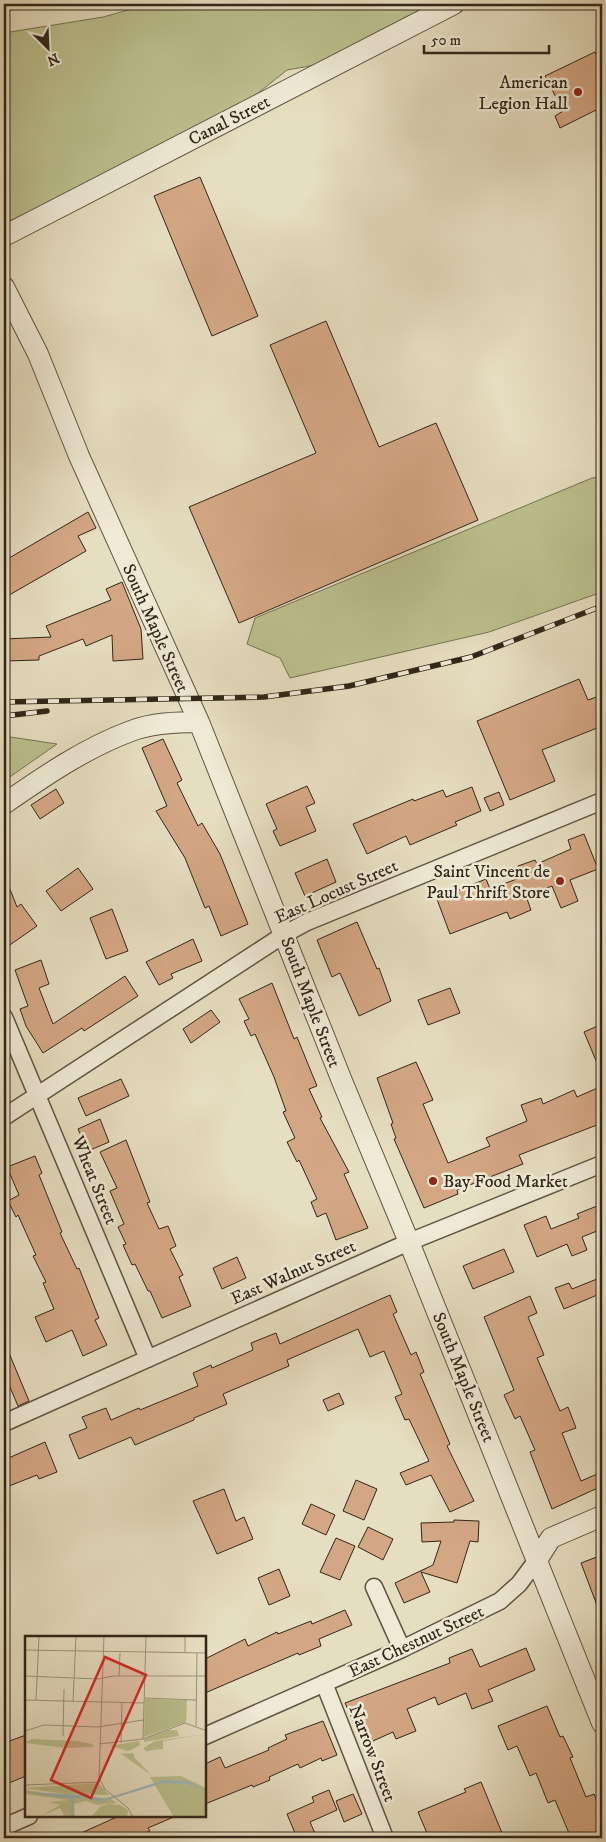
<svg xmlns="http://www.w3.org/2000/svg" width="606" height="1842" viewBox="0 0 606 1842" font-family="'IM FELL DW Pica',serif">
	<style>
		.green { fill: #bbc08e; stroke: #767354 }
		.water { fill: #9cb9be; stroke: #717e7c }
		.building { fill: #d4a784; stroke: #312619 }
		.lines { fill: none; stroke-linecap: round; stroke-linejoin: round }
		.minor-casing { stroke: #5e5443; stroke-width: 19 }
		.tertiary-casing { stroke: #5e5443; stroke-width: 22 }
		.minor { stroke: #efead6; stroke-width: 16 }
		.tertiary { stroke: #efead6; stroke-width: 20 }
		.rail-casing { stroke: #312619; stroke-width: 5.5 }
		.rail { stroke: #efead6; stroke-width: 4; stroke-dasharray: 11; stroke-linecap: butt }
		.poi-dot { fill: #8f2418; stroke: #efead6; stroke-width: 2 }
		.labels { text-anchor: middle; stroke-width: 5; stroke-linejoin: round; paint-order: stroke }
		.poi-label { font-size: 18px; fill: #312619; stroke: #efead6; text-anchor: end }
		.street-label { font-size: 18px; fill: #312619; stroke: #efead6 }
		.inset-river { fill: none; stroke: #9cb9be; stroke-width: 2.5 }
		.inset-road { fill: none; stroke: #9e947d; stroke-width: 1 }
		.view { fill: #d62828; fill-opacity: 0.15; stroke: #d62828; stroke-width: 2.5 }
		.inset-edge { fill: none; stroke: #312619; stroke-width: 2.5 }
	</style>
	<rect width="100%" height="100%" fill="#e6dec0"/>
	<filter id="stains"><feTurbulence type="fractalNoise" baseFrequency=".004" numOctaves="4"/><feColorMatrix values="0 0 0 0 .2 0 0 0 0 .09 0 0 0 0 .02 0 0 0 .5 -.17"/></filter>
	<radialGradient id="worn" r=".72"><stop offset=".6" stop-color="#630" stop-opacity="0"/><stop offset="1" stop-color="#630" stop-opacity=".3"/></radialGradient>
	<!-- green -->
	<path class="green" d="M 150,4 L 438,4 L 321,64 L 287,70 L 242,106 L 4,224 L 4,33 L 103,17 Z
		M 602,477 L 602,592 L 489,632 L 290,678 L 280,658 L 247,644 L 255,618 L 592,478 Z
		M 4,736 L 57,744 L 4,781 Z"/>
	<!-- water -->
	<path class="water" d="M 4,4 L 52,4 L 4,11 Z"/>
	<!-- building -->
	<path class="building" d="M 595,52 L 602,67 L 602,107 L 560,128 L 555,116 L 563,111 L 545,76 Z
		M 200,177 L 258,316 L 212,336 L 154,196 Z
		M 326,321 L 379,447 L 436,423 L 478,520 L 239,623 L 189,507 L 316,453 L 270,345 Z
		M 88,512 L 96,528 L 78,536 L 86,551 L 4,598 L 4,561 Z
		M 122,582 L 141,629 L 143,659 L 113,661 L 112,635 L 86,646 L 83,639 L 39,656 L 39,660 L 4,661 L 4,639 L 51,637 L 46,626 L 111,600 L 106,589 Z
		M 579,679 L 588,700 L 602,695 L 602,726 L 542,750 L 555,781 L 510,800 L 477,721 Z
		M 163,739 L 182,780 L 177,783 L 198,826 L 202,823 L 220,854 L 248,924 L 221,936 L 209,906 L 205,908 L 185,858 L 156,811 L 167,806 L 142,748 Z
		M 307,786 L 315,803 L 306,807 L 316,831 L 280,846 L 273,831 L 277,829 L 266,804 Z
		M 472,787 L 481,811 L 455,822 L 457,825 L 410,845 L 406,836 L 367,854 L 353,824 L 413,799 L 414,801 L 443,790 L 446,797 Z
		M 56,789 L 64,803 L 40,819 L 31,805 Z
		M 499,792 L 504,805 L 490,811 L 484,798 Z
		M 584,834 L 598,869 L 570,880 L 578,901 L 561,908 L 552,886 L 526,896 L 531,910 L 510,919 L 507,912 L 450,934 L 435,894 L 457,886 L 459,890 L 486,879 L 490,889 L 522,877 L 518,866 L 535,860 L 537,864 L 571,849 L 568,840 Z
		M 327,859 L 336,882 L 305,896 L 295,873 Z
		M 78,868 L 93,889 L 61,911 L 46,891 Z
		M 4,874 L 17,907 L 21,904 L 37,926 L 4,949 Z
		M 112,909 L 128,951 L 106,959 L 90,918 Z
		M 357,922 L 377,969 L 379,968 L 391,1001 L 359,1016 L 340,973 L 332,977 L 317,940 Z
		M 193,939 L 202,961 L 171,974 L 173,978 L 159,985 L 146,962 Z
		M 41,960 L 49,984 L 39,988 L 53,1024 L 125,976 L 138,996 L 84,1031 L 82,1028 L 43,1053 L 26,1026 L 20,1009 L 28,1006 L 15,970 Z
		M 272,983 L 294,1039 L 297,1037 L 310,1069 L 317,1086 L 309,1089 L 322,1117 L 320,1118 L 349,1172 L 344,1174 L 368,1228 L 336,1240 L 326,1213 L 317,1217 L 311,1202 L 317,1199 L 299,1160 L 297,1162 L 287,1142 L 295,1138 L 283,1112 L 286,1111 L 274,1077 L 255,1034 L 251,1036 L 244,1021 L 249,1019 L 239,999 Z
		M 450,988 L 460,1013 L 428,1025 L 418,1000 Z
		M 211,1010 L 220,1022 L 191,1043 L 183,1029 Z
		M 602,1024 L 602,1075 L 584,1032 Z
		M 416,1062 L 433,1100 L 423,1104 L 448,1163 L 490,1146 L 486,1138 L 527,1121 L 521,1105 L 541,1098 L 543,1104 L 574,1090 L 577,1097 L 602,1086 L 602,1123 L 519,1155 L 523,1164 L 457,1190 L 458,1194 L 424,1208 L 394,1139 L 396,1138 L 391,1124 L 393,1123 L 377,1078 Z
		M 121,1079 L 129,1096 L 86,1116 L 78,1098 Z
		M 100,1119 L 109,1142 L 88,1151 L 78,1129 Z
		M 126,1140 L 150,1202 L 147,1203 L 159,1229 L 168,1226 L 176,1246 L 170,1249 L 183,1275 L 179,1277 L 191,1306 L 162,1318 L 150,1291 L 148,1291 L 135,1264 L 132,1265 L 123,1245 L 126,1244 L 118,1227 L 124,1224 L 110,1191 L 117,1188 L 100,1152 Z
		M 35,1156 L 42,1173 L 39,1175 L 62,1232 L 60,1233 L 77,1269 L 79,1268 L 99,1318 L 95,1320 L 107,1345 L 83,1356 L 72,1330 L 46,1342 L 35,1317 L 54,1309 L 43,1283 L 46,1282 L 33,1256 L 36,1255 L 18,1215 L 16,1217 L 8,1201 L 19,1195 L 7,1167 Z
		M 602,1204 L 602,1229 L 582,1237 L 587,1250 L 572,1256 L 567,1244 L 537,1257 L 524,1225 L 546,1216 L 551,1229 L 579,1218 L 577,1214 Z
		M 504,1249 L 514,1272 L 473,1289 L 463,1266 Z
		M 237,1257 L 246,1278 L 222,1289 L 213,1268 Z
		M 602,1277 L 602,1293 L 564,1309 L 555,1288 L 569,1283 L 572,1289 Z
		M 390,1295 L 397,1312 L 393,1314 L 411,1355 L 416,1352 L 424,1372 L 420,1374 L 450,1444 L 447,1446 L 474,1501 L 450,1512 L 431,1475 L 406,1485 L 400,1473 L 429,1461 L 409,1419 L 405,1420 L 395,1397 L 402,1394 L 384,1351 L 370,1357 L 358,1329 L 287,1360 L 289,1366 L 223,1394 L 227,1404 L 194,1418 L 194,1420 L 135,1445 L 131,1437 L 79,1459 L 69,1435 L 87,1428 L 82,1417 L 106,1408 L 111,1420 L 139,1408 L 140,1410 L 198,1386 L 193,1373 L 211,1365 L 212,1368 L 253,1350 L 251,1343 L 276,1333 L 280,1344 Z
		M 530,1296 L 537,1313 L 528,1317 L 544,1355 L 537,1358 L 560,1411 L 568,1407 L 576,1428 L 562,1433 L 581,1481 L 602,1472 L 602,1486 L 552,1509 L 530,1452 L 535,1450 L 520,1416 L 515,1419 L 504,1395 L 514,1390 L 484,1317 Z
		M 4,1341 L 29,1401 L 18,1406 L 4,1373 Z
		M 339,1393 L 344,1404 L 328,1411 L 323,1400 Z
		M 45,1442 L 57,1472 L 39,1479 L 37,1475 L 4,1488 L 4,1460 Z
		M 356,1480 L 377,1489 L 364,1520 L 343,1511 Z
		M 224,1489 L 236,1521 L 244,1517 L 253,1539 L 217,1554 L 193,1501 Z
		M 311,1504 L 335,1515 L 326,1535 L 302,1524 Z
		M 454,1520 L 479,1521 L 478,1542 L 470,1541 L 457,1583 L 421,1572 L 430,1592 L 404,1603 L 395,1583 L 433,1565 L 441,1541 L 422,1542 L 421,1523 L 454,1522 Z
		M 368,1527 L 393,1539 L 383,1560 L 358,1547 Z
		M 336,1538 L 355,1546 L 340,1580 L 320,1572 Z
		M 602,1555 L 602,1616 L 601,1616 L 581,1563 Z
		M 279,1569 L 290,1596 L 269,1605 L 258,1578 Z
		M 345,1610 L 352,1625 L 319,1639 L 321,1646 L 299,1655 L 298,1653 L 205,1693 L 205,1659 L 245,1639 L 248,1646 L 277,1632 L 278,1634 L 311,1621 L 312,1624 Z
		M 526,1648 L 535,1670 L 488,1690 L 493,1701 L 472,1709 L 466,1693 L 438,1705 L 435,1697 L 407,1709 L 416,1731 L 396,1739 L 393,1732 L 364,1745 L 345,1703 L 450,1663 L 449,1658 L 472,1649 L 480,1667 Z
		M 547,1706 L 560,1737 L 563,1736 L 573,1757 L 570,1758 L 586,1797 L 594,1794 L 602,1813 L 602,1838 L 571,1838 L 555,1800 L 548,1803 L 536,1773 L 530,1776 L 517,1746 L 508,1750 L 498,1726 Z
		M 323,1721 L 337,1755 L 322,1761 L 321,1758 L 300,1768 L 298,1764 L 269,1777 L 270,1780 L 253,1787 L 252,1785 L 205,1804 L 205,1764 L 220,1757 L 225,1768 L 269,1750 L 268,1748 L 287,1739 L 285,1735 Z
		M 26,1735 L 26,1776 L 4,1785 L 4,1743 Z
		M 481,1782 L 502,1833 L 487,1838 L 429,1838 L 418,1812 L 466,1792 L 464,1789 Z
		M 329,1790 L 337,1810 L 310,1822 L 317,1838 L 297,1838 L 287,1814 L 314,1802 L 312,1797 Z
		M 353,1794 L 362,1814 L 344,1822 L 336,1801 Z
		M 119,1816 L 176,1816 L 148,1828 L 150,1831 L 132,1838 L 70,1838 Z"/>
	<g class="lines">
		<defs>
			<path id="minor" d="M 4,1017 L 148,1359
				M 4,1117 L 285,934 L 307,922 L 602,801
				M 4,1423 L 409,1242 L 602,1164
				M 374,1587 L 402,1649
				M 324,1683 L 385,1838
				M 205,1736 L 402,1649 L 500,1601 L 519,1584 L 537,1560
				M 4,1827 L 29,1816"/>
			<path id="tertiary" d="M 4,236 L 454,4
				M 4,287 L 38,354 L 79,456 L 199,722 L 342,1081 L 409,1242 L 602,1723
				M 4,804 C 43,777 85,748 131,731 C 152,723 176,722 199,722
				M 537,1560 L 551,1538 L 602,1516"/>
		</defs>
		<!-- minor casing -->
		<use href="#minor" class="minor-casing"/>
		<!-- tertiary casing -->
		<use href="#tertiary" class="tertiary-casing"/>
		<!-- minor -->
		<use href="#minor" class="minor"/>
		<!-- tertiary -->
		<use href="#tertiary" class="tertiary"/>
		<defs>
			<path id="rail" d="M 4,702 L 264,697 L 349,686 L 471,657 L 602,606
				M 4,716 L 47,711"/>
		</defs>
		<!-- rail casing -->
		<use href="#rail" class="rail-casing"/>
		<!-- rail -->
		<use href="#rail" class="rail"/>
	</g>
	<!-- markers -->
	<g class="poi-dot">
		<circle cx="578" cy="92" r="5"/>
		<circle cx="560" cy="881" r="5"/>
		<circle cx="433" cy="1181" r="5"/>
	</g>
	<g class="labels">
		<!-- poi labels -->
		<g class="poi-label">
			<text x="568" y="88">American<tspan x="568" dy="21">Legion Hall</tspan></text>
			<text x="550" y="877">Saint Vincent de<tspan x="550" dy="21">Paul Thrift Store</tspan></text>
			<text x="443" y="1187" text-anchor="start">Bay Food Market</text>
		</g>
		<!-- street labels -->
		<g class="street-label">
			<text transform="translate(229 120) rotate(-27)" y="6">Canal Street</text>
			<text transform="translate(156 628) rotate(66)" y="6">South Maple Street</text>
			<text transform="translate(336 891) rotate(-24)" y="6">East Locust Street</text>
			<text transform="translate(311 1002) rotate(69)" y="6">South Maple Street</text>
			<text transform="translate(95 1180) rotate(68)" y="6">Wheat Street</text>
			<text transform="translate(293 1272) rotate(-24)" y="6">East Walnut Street</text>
			<text transform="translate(464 1377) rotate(68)" y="6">South Maple Street</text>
			<text transform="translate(416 1641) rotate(-25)" y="6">East Chestnut Street</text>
			<text transform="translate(373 1753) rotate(69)" y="6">Narrow Street</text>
		</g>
	</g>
	<!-- overview -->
	<g transform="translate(25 1636)">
		<rect width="181" height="181" fill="#e6dec0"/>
		<path d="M 120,63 L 162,64 L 161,86 L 119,101 ZM 143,94 L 152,94 L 154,100 L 119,106 L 119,103 ZM 181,98 L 138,105 L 138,113 L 121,115 L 118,112 L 130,105 ZM 6,103 L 52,105 L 67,108 L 69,111 L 41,112 L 0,107 ZM 114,105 L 115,109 L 104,115 L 84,110 ZM 108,117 L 110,122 L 126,139 L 96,118 ZM 156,140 L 181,152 L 181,181 L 149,181 L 125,141 ZM 74,147 L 84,159 L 40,158 L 0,152 ZM 0,154 L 46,161 L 84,162 L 92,167 L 72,169 L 61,165 L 49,168 L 50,181 L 36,181 L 39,179 L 35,172 L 14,181 L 35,169 L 25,166 L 44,164 L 0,158 ZM 84,168 L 95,169 L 103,174 L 102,181 L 66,181 L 76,170 Z" fill="#bbc08e"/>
		<path d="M 139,144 L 162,145 L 182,155 L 162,148 L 138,147 L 76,166 L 57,161 L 46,163 L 0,156 L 58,159 L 79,163 Z" fill="#9cb9be"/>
		<path class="inset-river" d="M 47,181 L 48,162"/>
		<path class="inset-road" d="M 79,0 L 74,142 L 80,153 L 103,172 L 108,181M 0,14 L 182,17M 160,17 L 160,0M 0,40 L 74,43 L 88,40 L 182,40M 94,40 L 95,17M 119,62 L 171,64M 0,64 L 119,67M 11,64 L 14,0M 48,66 L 51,0M 171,90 L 172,17M 0,95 L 19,89 L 73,91 L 118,84M 38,100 L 39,53M 118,103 L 121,0M 96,107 L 97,67M 74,108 L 118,103 L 160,87 L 182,95M 0,149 L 75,146"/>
		<path class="view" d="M 80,21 L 121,39 L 66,162 L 26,144 Z"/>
		<rect width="181" height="181" class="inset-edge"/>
	</g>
	<!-- margin -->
	<rect width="606" height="1842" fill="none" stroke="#e6dec0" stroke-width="20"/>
	<rect x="5" y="5" width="596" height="1832" fill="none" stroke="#312619" stroke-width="2.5"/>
	<rect x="10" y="10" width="586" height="1822" fill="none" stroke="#312619"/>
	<!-- north arrow -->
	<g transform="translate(48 48) rotate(156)" stroke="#efead6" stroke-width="4" paint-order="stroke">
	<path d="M0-4L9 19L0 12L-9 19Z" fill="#312619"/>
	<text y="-8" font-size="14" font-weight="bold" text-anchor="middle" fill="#312619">N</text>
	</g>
	<!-- scale -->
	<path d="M424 45v8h125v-8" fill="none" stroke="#312619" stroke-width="2.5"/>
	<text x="431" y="45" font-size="15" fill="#312619" stroke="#efead6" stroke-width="4" paint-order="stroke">50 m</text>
	<rect width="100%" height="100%" filter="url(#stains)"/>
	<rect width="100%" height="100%" fill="url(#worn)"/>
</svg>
